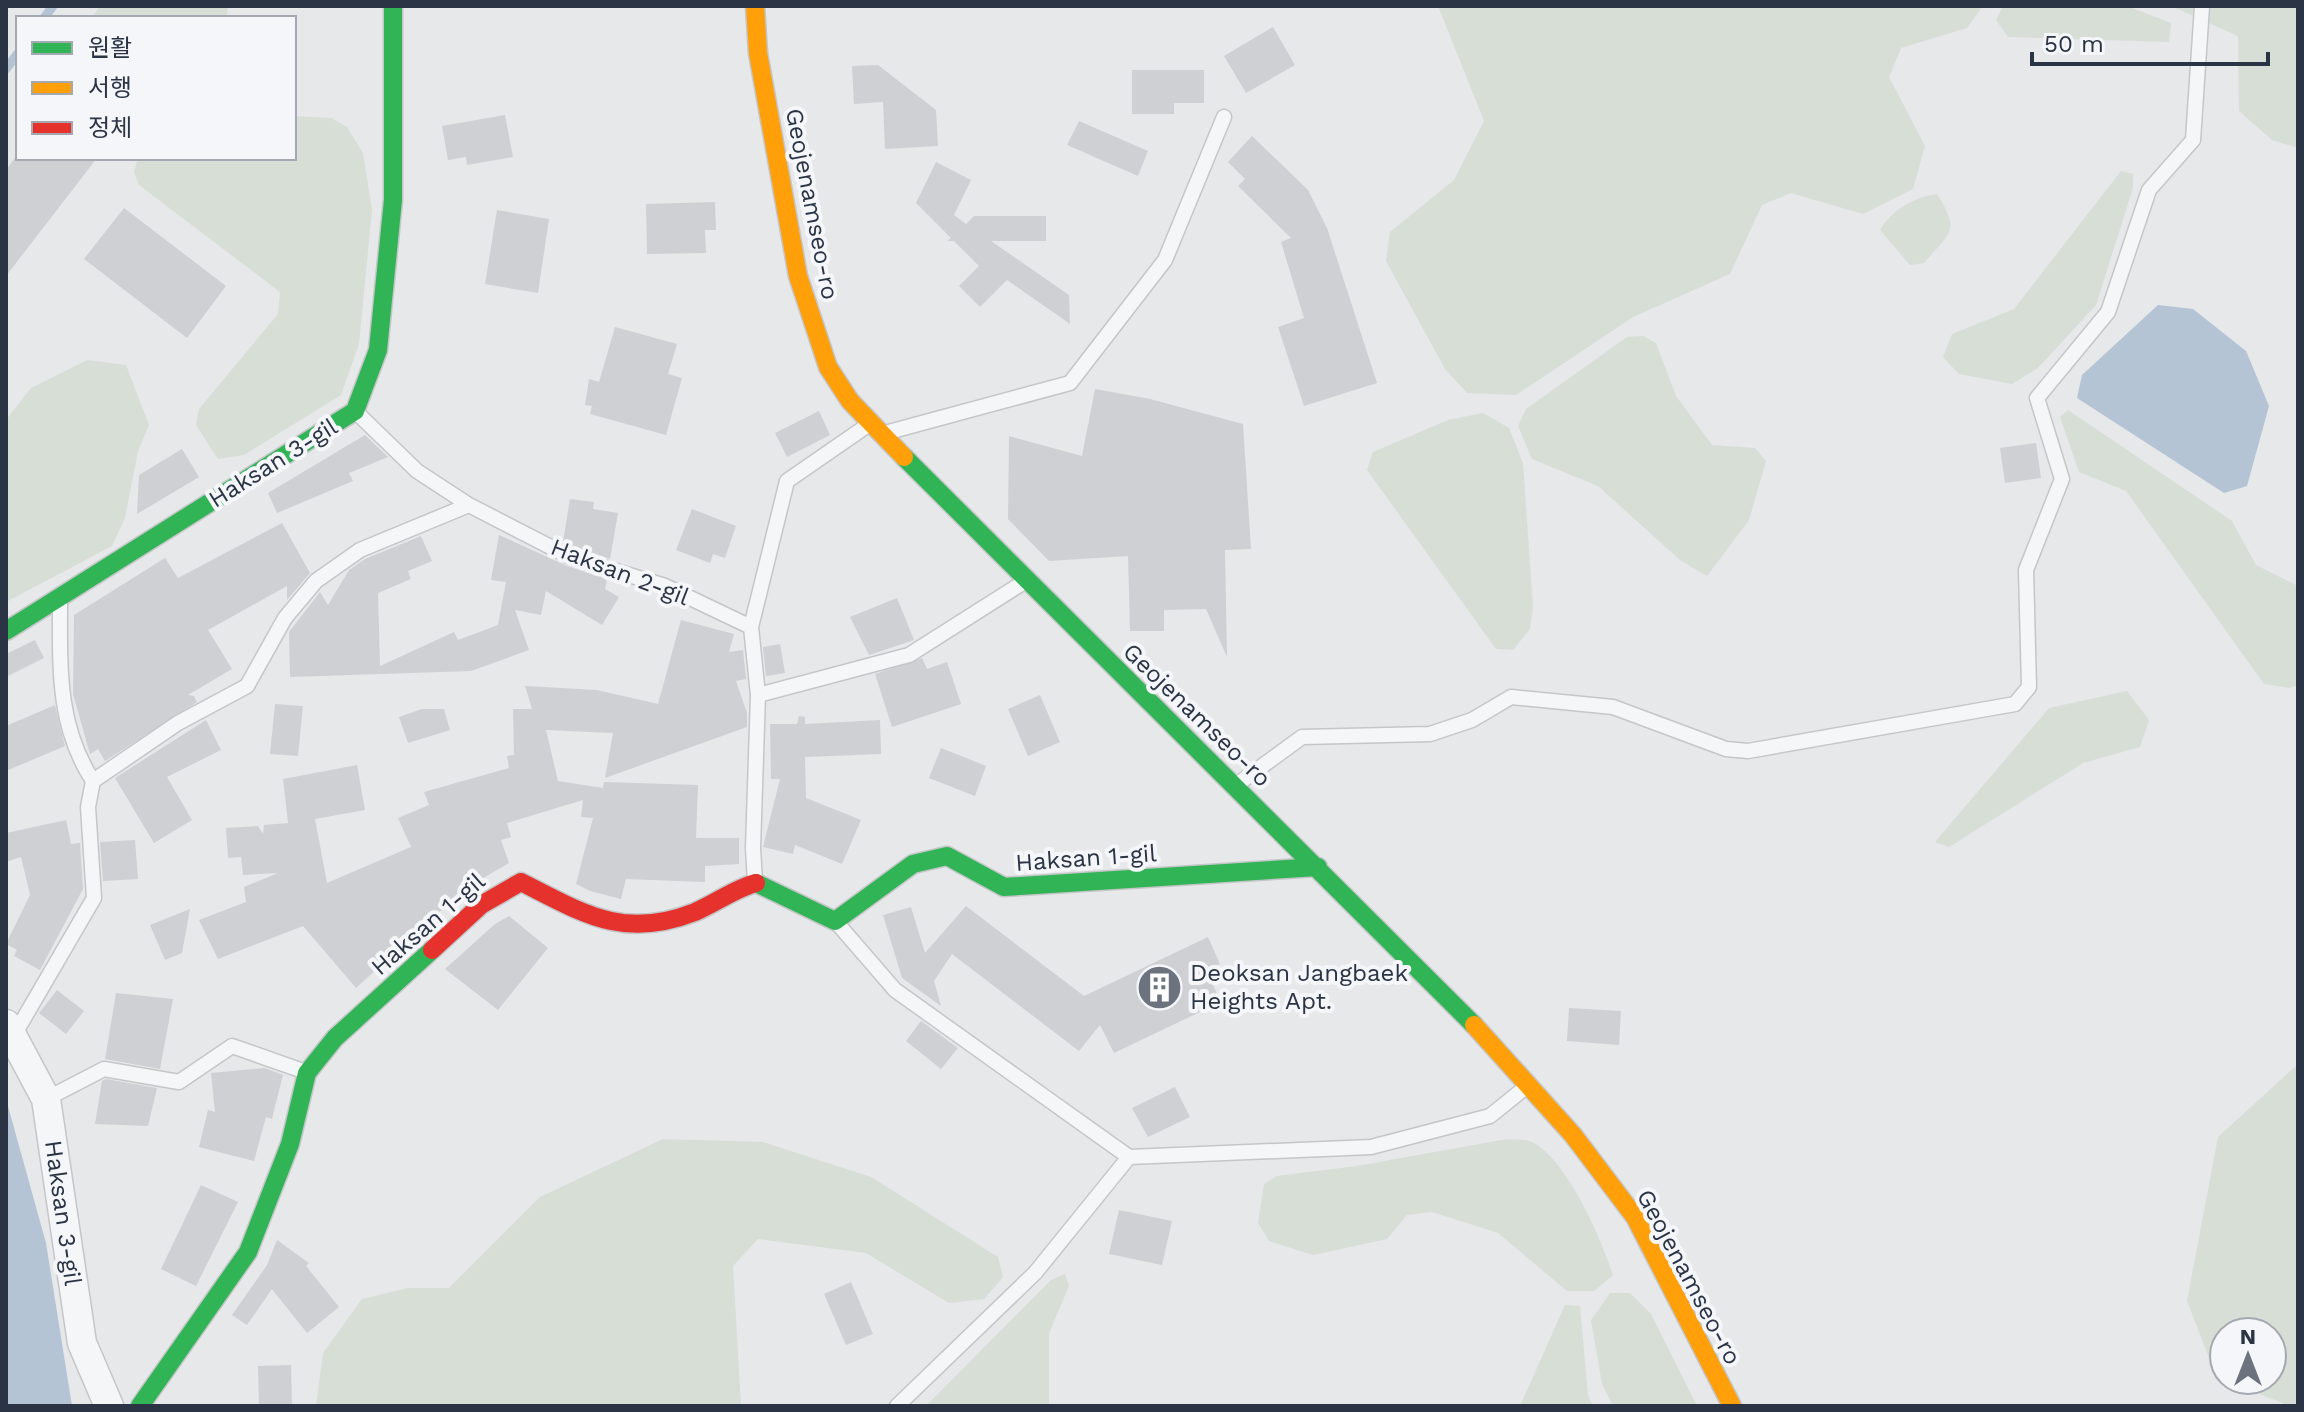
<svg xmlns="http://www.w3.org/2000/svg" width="2304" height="1412" viewBox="0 0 2304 1412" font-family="'Work Sans','Noto Sans KR',sans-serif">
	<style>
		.green { fill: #d6ded6 }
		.water { fill: #b4c4d5 }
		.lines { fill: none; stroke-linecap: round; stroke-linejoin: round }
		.stream { stroke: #b4c4d5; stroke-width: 9 }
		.building { fill: #ced0d3 }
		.lane-casing { stroke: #c4c6c8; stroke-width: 17 }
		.street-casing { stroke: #c4c6c8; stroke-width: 31 }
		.fast-casing { stroke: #c4c6c8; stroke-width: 21 }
		.slow-casing { stroke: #c4c6c8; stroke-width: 21 }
		.jam-casing { stroke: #c4c6c8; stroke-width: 21 }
		.lane { stroke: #f5f6f7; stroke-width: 14 }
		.street { stroke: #f5f6f7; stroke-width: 28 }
		.fast { stroke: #30b455; stroke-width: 18 }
		.slow { stroke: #ff9f0a; stroke-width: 18 }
		.jam { stroke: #e5322d; stroke-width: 18 }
		.labels { text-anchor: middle; stroke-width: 8; stroke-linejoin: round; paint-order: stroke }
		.street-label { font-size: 24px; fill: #2b3445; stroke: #f4f6f9 }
		.poi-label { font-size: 24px; fill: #2b3445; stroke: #f4f6f9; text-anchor: start }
	</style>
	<rect width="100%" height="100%" fill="#e6e8ea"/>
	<!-- green -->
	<path class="green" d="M 100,6 L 228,6 L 227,18 L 92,18 Z
		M 1438,6 L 1983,6 L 1967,28 L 1901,48 L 1889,77 L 1925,146 L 1913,189 L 1863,214 L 1791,193 L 1762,205 L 1730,274 L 1633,317 L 1516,395 L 1467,393 L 1445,369 L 1386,261 L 1390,232 L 1454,180 L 1484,121 Z
		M 2003,6 L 2127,6 L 2171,23 L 2169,42 L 2008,37 L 1996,20 Z
		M 2171,6 L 2298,6 L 2298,148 L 2272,140 L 2239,111 L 2238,36 Z
		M 294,116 L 331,118 L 347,127 L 363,153 L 372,210 L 359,344 L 341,395 L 244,455 L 218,459 L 196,425 L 199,409 L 278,314 L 280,292 L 139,185 L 134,172 L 138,158 L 294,158 Z
		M 2121,171 L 2133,174 L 2133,188 L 2096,305 L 2038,368 L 2012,384 L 1959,374 L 1943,357 L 1952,334 L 2014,309 Z
		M 1937,194 C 1961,232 1950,232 1924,263 L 1910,265 L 1880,230 C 1892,210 1914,197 1937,194 Z
		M 1643,336 L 1656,343 L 1676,396 L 1712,445 L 1755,448 L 1766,461 L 1749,520 L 1707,576 L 1680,560 L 1598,486 L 1532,459 L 1518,426 L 1526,409 L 1627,337 Z
		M 87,360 L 126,365 L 149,425 L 138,451 L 125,518 L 112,546 L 6,602 L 6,420 L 31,388 Z
		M 2068,410 L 2232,521 L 2256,565 L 2298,586 L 2298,685 L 2289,688 L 2264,684 L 2126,491 L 2079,472 L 2060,417 Z
		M 1483,413 L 1509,428 L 1523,463 L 1533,607 L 1530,629 L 1513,650 L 1496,649 L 1367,470 L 1373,452 L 1448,420 Z
		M 2127,691 L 2149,720 L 2140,747 L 2083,763 L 1949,847 L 1935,842 L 2049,708 Z
		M 2298,1064 L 2298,1406 L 2289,1406 L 2226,1380 L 2272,1380 L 2272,1332 L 2224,1332 L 2224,1379 L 2216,1376 L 2187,1301 L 2218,1137 Z
		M 663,1139 L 763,1142 L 871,1177 L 998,1257 L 1003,1277 L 984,1299 L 949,1303 L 866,1253 L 758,1239 L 733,1266 L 741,1406 L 316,1406 L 323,1353 L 362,1299 L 408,1288 L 449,1288 L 540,1197 Z
		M 1507,1139 C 1514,1140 1526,1139 1532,1142 C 1567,1159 1602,1240 1613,1275 L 1594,1291 L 1567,1291 L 1498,1233 L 1432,1212 L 1407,1215 L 1387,1239 L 1313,1255 L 1269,1241 L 1258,1223 L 1264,1184 L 1277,1176 L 1357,1166 Z
		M 1065,1274 L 1069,1286 L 1049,1333 L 1049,1406 L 926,1406 L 1051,1280 Z
		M 1610,1293 L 1630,1293 L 1651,1314 L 1697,1406 L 1613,1406 L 1602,1384 L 1591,1320 Z
		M 1565,1305 L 1580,1306 L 1588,1395 L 1593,1406 L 1520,1406 Z"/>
	<!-- water -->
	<path class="water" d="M 2158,305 L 2193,309 L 2246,351 L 2269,406 L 2247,486 L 2224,493 L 2077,398 L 2082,375 Z
		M 6,1099 L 46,1243 L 72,1406 L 6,1406 Z"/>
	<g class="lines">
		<!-- stream -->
		<path class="stream" d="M 44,18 L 53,6
			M 6,69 L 18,53"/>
	</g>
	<!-- building -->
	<path class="building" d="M 1273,27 L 1295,65 L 1246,93 L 1224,56 Z
		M 878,65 L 936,110 L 938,146 L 885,149 L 883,102 L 854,104 L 852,66 Z
		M 1132,70 L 1204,70 L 1204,103 L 1174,103 L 1174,114 L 1132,114 Z
		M 505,115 L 513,157 L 467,165 L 466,157 L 448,160 L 442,126 Z
		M 1079,121 L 1148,151 L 1138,176 L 1067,145 Z
		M 1252,136 L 1308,190 L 1327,228 L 1377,383 L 1304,406 L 1278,327 L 1304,318 L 1281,242 L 1291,238 L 1238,186 L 1245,179 L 1228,162 Z
		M 15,158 L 97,158 L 6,276 L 6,170 Z
		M 936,162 L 971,180 L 954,215 L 966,224 L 974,216 L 1046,216 L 1046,241 L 991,241 L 1069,295 L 1070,324 L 1007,280 L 980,307 L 959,286 L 979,266 L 954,241 L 947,241 L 951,238 L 916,203 Z
		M 715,202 L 716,230 L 705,230 L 706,253 L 647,254 L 646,204 Z
		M 124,208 L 226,286 L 187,338 L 84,259 Z
		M 497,210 L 549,219 L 538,293 L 485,284 Z
		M 615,327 L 677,344 L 668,374 L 682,378 L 666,435 L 590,414 L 592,406 L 585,405 L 589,379 L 599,382 Z
		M 1095,389 L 1150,399 L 1243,424 L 1251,549 L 1225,550 L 1227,657 L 1206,609 L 1164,610 L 1164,631 L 1130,631 L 1128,556 L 1049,561 L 1008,519 L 1009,436 L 1082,456 Z
		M 819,411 L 830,435 L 787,457 L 775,433 Z
		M 365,435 L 388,457 L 349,473 L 353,481 L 277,513 L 268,493 Z
		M 2036,443 L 2041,478 L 2005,483 L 2000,448 Z
		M 182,449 L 199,477 L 137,514 L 139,475 Z
		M 570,499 L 594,502 L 593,509 L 618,513 L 610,559 L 563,542 Z
		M 692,509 L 736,526 L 725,558 L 713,554 L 710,563 L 676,550 Z
		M 282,523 L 310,573 L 287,600 L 287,586 L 208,630 L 232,669 L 188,695 L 194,696 L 197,702 L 105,761 L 98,749 L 90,754 L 73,694 L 74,615 L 165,558 L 178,578 Z
		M 499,535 L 567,566 L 607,579 L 605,589 L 619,597 L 602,625 L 546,591 L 541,615 L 515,610 L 529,650 L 471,671 L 290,677 L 289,632 L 320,592 L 328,605 L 349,570 L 365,559 L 421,536 L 432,561 L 408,571 L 411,579 L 378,593 L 380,666 L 454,632 L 458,640 L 498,625 L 506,582 L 491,580 Z
		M 897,598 L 914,640 L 869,655 L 850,617 Z
		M 681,620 L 734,634 L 729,652 L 743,650 L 746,679 L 736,681 L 747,713 L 747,727 L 605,778 L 613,733 L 546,730 L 558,781 L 603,788 L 604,782 L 698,785 L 696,838 L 739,838 L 739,864 L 705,866 L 705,882 L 626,879 L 621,899 L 590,891 L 576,884 L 593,818 L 581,817 L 583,800 L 507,823 L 511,837 L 501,840 L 509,863 L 466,888 L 356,988 L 303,926 L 218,959 L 199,920 L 246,902 L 244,887 L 278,873 L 243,875 L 241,857 L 228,858 L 226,828 L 258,826 L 263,834 L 264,825 L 288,823 L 283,779 L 357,765 L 365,810 L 315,819 L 327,883 L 411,847 L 398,818 L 429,805 L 424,792 L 509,768 L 507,756 L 514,755 L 513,709 L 532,709 L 525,686 L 597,690 L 658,704 Z
		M 35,640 L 44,658 L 6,677 L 6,654 Z
		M 780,644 L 785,673 L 766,676 L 763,647 Z
		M 922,658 L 927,669 L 947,662 L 961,704 L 892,727 L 875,674 Z
		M 1040,695 L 1060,742 L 1028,756 L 1008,709 Z
		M 275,704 L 303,706 L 298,756 L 270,754 Z
		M 55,705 L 65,746 L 6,771 L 6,726 Z
		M 422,709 L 444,709 L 450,730 L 408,743 L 399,717 Z
		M 799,716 L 805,717 L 805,724 L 880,720 L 881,754 L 805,757 L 806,798 L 861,820 L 842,864 L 795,845 L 793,854 L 763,847 L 780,779 L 771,779 L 770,724 L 797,724 Z
		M 206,720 L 221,750 L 167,777 L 192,820 L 154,843 L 115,778 Z
		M 941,748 L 986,766 L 975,796 L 929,778 Z
		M 66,820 L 71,844 L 80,843 L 83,889 L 40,970 L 14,956 L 17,950 L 6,944 L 30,895 L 21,857 L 6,862 L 6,833 Z
		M 135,840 L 138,879 L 103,881 L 100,842 Z
		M 966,906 L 1084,996 L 1208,937 L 1220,964 L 1206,970 L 1221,1002 L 1114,1053 L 1100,1025 L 1079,1051 L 952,954 L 934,981 L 941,1006 L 902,978 L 883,915 L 911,907 L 925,953 Z
		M 190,909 L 182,953 L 165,960 L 150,925 Z
		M 509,916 L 548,948 L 498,1010 L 445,969 L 495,924 Z
		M 57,990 L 84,1011 L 66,1034 L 39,1013 Z
		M 116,993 L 173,999 L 160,1069 L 105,1059 Z
		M 1569,1008 L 1621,1011 L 1619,1045 L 1567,1041 Z
		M 921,1021 L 958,1048 L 941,1069 L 906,1041 Z
		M 265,1068 L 283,1075 L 272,1119 L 266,1117 L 254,1161 L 199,1147 L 208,1110 L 215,1112 L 211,1073 Z
		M 106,1079 L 157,1088 L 148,1126 L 95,1124 L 102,1081 Z
		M 1175,1087 L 1190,1117 L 1148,1137 L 1132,1108 Z
		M 201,1185 L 238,1202 L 196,1286 L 161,1269 Z
		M 1119,1210 L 1172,1221 L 1162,1265 L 1109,1254 Z
		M 277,1240 L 309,1263 L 306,1266 L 339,1307 L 307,1333 L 272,1289 L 247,1325 L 232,1315 L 267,1265 Z
		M 851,1282 L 873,1334 L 846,1345 L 824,1294 Z
		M 291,1365 L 292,1406 L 259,1406 L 258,1366 Z"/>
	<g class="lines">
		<defs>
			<path id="lane" d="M 355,411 L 417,471 L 469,505
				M 885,433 L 1070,383 L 1165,260 L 1224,117
				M 60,604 C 60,667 57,726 93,781
				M 751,627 L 758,695 L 753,848 L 755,882
				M 758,695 L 909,655 L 1024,582
				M 1235,786 L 1302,737 L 1430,734 L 1472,720 L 1511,697 L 1613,707 L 1726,749 L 1748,751 L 2015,704 L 2029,687 L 2026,570 L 2062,479 L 2037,398 L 2108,312 L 2149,190 L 2193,140 L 2202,6
				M 837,923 L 895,990 L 1129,1157
				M 13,1037 L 94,898 L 88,807 L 93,781 L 178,723 L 247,686 L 285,618 L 316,581 L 360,550 L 469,505 L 570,557 L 665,586 L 751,627 L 787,481 L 868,425
				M 46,1099 L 104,1069 L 179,1082 L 232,1046 L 306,1072
				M 897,1406 L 1035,1273 L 1129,1157 L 1371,1147 L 1490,1116 L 1526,1087"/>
			<path id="street" d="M 6,1024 L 46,1099 L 82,1343 L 109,1406"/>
			<path id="fast" d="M 904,457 L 1474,1025
				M 6,631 L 355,411 L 378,350 L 393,200 L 393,6
				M 756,883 L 835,921 L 913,864 L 947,856 L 1004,887 L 1318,867
				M 140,1406 L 248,1252 L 290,1144 L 307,1073 L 335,1038 L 432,950"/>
			<path id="slow" d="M 755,6 L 758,53 L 798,276 L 828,367 L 850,401 L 904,457
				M 1474,1025 L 1573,1135 L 1635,1217 L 1732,1406"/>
			<path id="jam" d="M 432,950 L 481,905 L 521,882 C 584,914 624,940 695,912 C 716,903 736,888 756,883"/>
		</defs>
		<!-- lane casing -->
		<use href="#lane" class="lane-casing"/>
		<!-- street casing -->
		<use href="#street" class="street-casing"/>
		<!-- fast casing -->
		<use href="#fast" class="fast-casing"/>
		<!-- slow casing -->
		<use href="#slow" class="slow-casing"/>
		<!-- jam casing -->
		<use href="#jam" class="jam-casing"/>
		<!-- lane -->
		<use href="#lane" class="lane"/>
		<!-- street -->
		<use href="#street" class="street"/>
		<!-- fast -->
		<use href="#fast" class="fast"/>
		<!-- slow -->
		<use href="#slow" class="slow"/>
		<!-- jam -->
		<use href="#jam" class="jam"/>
	</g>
	<!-- icons -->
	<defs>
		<symbol id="building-disc" viewBox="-11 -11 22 22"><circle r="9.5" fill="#6c737f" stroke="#f4f6f9"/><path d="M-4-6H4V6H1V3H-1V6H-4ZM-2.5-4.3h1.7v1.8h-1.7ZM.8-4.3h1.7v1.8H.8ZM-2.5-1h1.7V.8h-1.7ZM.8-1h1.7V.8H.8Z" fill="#fff"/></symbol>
	</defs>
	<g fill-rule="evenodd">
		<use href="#building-disc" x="1134" y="962" width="51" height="51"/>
	</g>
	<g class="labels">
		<!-- street labels -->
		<g class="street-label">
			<text transform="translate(812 204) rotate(79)" y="8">Geojenamseo-ro</text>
			<text transform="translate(273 463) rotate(-32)" y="8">Haksan 3-gil</text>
			<text transform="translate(620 572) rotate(21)" y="8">Haksan 2-gil</text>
			<text transform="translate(1197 715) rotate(44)" y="8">Geojenamseo-ro</text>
			<text transform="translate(1086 858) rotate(-4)" y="8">Haksan 1-gil</text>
			<text transform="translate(428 924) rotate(-41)" y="8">Haksan 1-gil</text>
			<text transform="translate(63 1213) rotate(82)" y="8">Haksan 3-gil</text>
			<text transform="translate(1689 1277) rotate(62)" y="8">Geojenamseo-ro</text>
		</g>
		<!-- poi labels -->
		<g class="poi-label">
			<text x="1190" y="981">Deoksan Jangbaek<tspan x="1190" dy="28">Heights Apt.</tspan></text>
		</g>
	</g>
	<!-- border -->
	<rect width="2304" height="1412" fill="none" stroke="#2b3445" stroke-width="16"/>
	<!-- legend -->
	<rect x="16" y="16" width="280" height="144" fill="#f4f6f9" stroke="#a4a8b1" stroke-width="2"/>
	<rect x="32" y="42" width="40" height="12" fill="#30b455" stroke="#a4a8b1" stroke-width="2"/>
	<text x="88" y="56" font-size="24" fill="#2b3445">원활</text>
	<rect x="32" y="82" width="40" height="12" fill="#ff9f0a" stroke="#a4a8b1" stroke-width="2"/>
	<text x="88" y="96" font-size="24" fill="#2b3445">서행</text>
	<rect x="32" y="122" width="40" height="12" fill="#e5322d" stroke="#a4a8b1" stroke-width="2"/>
	<text x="88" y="136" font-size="24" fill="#2b3445">정체</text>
	<!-- north arrow -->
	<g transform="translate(2248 1356)"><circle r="38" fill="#f4f6f9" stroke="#a4a8b1" stroke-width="2"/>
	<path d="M0-6L14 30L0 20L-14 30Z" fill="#6c737f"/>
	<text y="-12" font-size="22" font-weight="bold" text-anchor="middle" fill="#2b3445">N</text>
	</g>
	<!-- scale -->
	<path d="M2032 52v12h236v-12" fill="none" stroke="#2b3445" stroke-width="4"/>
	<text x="2044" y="52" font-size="24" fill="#2b3445" stroke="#f4f6f9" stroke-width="6" paint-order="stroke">50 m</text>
</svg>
